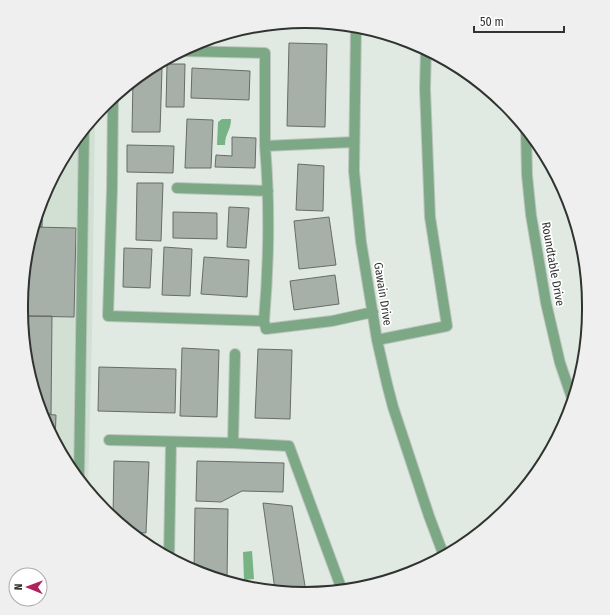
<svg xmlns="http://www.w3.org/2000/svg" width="610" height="615" viewBox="0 0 610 615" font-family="'Fira Sans Condensed',sans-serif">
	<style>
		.built { fill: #d1e0d3 }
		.water { fill: #77b385 }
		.building { fill: #a7afa9; stroke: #666d67 }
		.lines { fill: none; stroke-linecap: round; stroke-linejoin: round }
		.minor-casing { stroke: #bdc5be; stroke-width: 12 }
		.minor { stroke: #7ca886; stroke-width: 10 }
		.labels { text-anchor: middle; stroke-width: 3.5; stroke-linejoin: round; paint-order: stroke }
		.street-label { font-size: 12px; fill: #303330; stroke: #fff }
		.rim { fill: none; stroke: #303330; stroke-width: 2 }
	</style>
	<rect width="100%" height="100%" fill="#e0e9e2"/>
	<!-- built -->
	<path class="built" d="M 95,115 L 92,333 L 88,491 L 69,468 L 43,419 L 27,366 L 21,310 L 26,250 L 43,197 L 69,147 Z"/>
	<!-- water -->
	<path class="water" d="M 222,119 L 231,119 C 231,131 225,133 225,145 L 217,145 L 218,122 Z
		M 252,551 L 254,579 L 244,580 L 243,552 Z"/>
	<!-- building -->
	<path class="building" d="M 289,43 L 327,44 L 325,127 L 287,126 Z
		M 167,64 L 185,64 L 184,107 L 166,107 Z
		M 192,68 L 250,71 L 249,100 L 191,98 Z
		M 147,69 L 162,69 L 160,132 L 132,132 L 133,80 Z
		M 187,119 L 213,120 L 211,168 L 185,168 Z
		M 232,137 L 256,138 L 255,168 L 215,167 L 216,155 L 232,156 Z
		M 127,145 L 174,146 L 173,173 L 127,172 Z
		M 298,164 L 324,166 L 323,211 L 296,210 Z
		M 137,183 L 163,183 L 161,241 L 136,240 Z
		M 43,196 L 42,227 L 33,227 L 43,197 Z
		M 229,207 L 249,208 L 246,248 L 227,247 Z
		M 173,212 L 217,213 L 217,239 L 173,238 Z
		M 329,217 L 336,265 L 299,269 L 294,221 Z
		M 33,227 L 76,228 L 74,317 L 22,316 L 21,310 L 26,250 Z
		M 164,247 L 192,249 L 190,296 L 162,295 Z
		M 124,248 L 152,249 L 150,288 L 123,287 Z
		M 204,257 L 249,260 L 247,297 L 201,294 Z
		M 335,275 L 339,304 L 294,310 L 290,281 Z
		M 22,316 L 52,316 L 51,414 L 41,414 L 27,366 Z
		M 182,348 L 219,350 L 217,417 L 180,416 Z
		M 258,349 L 292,350 L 290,419 L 255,418 Z
		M 99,367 L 176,369 L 175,413 L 98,411 Z
		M 41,414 L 56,415 L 55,442 L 43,419 Z
		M 114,461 L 149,462 L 146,533 L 130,532 L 113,518 Z
		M 197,461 L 284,463 L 283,492 L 242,491 L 221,502 L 196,501 Z
		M 263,503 L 292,506 L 306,592 L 275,590 Z
		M 195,508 L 228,509 L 227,581 L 194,571 Z"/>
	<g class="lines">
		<defs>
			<path id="minor" d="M 356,26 L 354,171 L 361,242 L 377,340 L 387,384 L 393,407 L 429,516 L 444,556
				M 180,51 L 265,53 L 265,146 L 354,142
				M 113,97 L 112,189 L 108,316 L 264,321 C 269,262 270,205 265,146
				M 526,129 L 527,175 L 531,215 L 546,303 L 560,363 L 573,401
				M 177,188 L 268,191
				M 264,321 L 266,329 L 332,321 L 373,312
				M 377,340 L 447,326 L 430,217 L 425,89 L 426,49
				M 109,440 L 233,443 L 289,446 L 342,590
				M 233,443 L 235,354
				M 79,480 L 84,129
				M 169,558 L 171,442"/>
		</defs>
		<!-- minor casing -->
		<use href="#minor" class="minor-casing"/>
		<!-- minor -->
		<use href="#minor" class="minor"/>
	</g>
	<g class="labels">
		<!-- street labels -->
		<g class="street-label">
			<text transform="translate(553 264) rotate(80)" y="4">Roundtable Drive</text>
			<text transform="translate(383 294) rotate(81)" y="4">Gawain Drive</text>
		</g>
	</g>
	<!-- crop -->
	<path d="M0 0H610V615H0ZM305 28H305A277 277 0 0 1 582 305V310A277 277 0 0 1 305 587H305A277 277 0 0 1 28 310V305A277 277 0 0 1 305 28Z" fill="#eeefee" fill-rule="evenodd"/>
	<path class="rim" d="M305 28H305A277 277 0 0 1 582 305V310A277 277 0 0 1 305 587H305A277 277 0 0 1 28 310V305A277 277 0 0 1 305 28Z"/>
	<!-- north arrow -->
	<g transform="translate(28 587) rotate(271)"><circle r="19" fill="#ffffff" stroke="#acadac"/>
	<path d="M0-3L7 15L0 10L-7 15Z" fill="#af235e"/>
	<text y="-6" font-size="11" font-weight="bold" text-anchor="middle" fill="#303330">N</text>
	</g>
	<!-- scale -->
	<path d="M474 26v6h90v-6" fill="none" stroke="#303330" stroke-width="2"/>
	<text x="480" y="26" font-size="12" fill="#303330" stroke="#ffffff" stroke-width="3" paint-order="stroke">50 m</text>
</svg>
